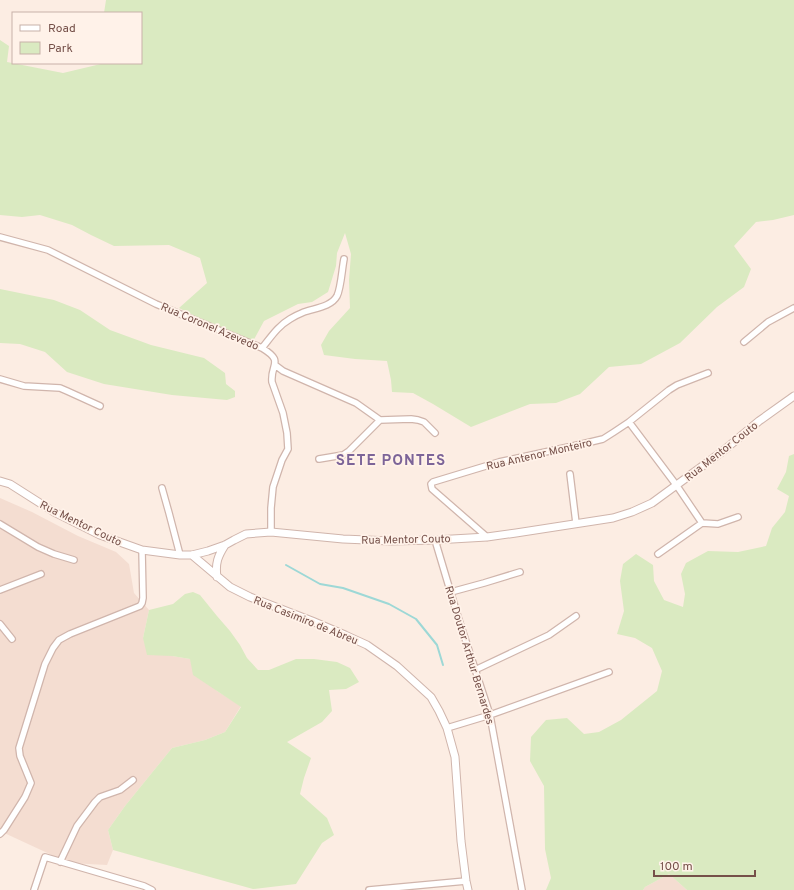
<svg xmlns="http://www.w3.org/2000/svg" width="794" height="890" viewBox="0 0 794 890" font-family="Overpass,sans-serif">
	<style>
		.residential { fill: #f4ddd1 }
		.green { fill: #daeac1 }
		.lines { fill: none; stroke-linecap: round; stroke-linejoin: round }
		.stream { stroke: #9dd8d6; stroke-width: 2 }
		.minor-casing { stroke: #d0b5ac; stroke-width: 8 }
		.tertiary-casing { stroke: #d0b5ac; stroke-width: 9 }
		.minor { stroke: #fff; stroke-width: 5.5 }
		.tertiary { stroke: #fff; stroke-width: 7 }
		.labels { text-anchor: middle; stroke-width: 3.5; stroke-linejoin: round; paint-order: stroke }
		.street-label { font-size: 11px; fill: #755049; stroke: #fff2e9 }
		.district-label { font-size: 15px; font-weight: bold; letter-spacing: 1px; fill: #7c6498; stroke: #fff2e9 }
	</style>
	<rect width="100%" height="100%" fill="#fcede3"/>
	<!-- residential -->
	<path class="residential" d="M 0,498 L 32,512 L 78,536 L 116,552 L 129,564 L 134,593 L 149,610 L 143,638 L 172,656 L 190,659 L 217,691 L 241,706 L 225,732 L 205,740 L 172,748 L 125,806 L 108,830 L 113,850 L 107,865 L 69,863 L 0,831 Z
		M 669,874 L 687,890 L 643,890 L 645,887 Z"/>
	<!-- green -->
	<path class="green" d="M 106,0 L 794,0 L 794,215 L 773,220 L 756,222 L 734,246 L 751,269 L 744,287 L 717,307 L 680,343 L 641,364 L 609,367 L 580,394 L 556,403 L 530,404 L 471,427 L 433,404 L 413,393 L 392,392 L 391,380 L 387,361 L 355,359 L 324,355 L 321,345 L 329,331 L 350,308 L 349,280 L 351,254 L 345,233 L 337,253 L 336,266 L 328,292 L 312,302 L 298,304 L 264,321 L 251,345 L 179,308 L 207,283 L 200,258 L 169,245 L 114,246 L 91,235 L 72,225 L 40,215 L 22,217 L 0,215 L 0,40 L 9,46 L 7,62 L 63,73 L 105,63 L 141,63 L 141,13 L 104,13 Z
		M 0,289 L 54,300 L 80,310 L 110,330 L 151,345 L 204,358 L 225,373 L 226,384 L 235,391 L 235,397 L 227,400 L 172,395 L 104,384 L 67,372 L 45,352 L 20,344 L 0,343 Z
		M 794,454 L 794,890 L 687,890 L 669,874 L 645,887 L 643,890 L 546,890 L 551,878 L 545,849 L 544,786 L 530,761 L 531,737 L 546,720 L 567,718 L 584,734 L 599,732 L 621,720 L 657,691 L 662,671 L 652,648 L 635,638 L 617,634 L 624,611 L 620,581 L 623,564 L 636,554 L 653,565 L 654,581 L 664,600 L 683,607 L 685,594 L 681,574 L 686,563 L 708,551 L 738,552 L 766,546 L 772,528 L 785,512 L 789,496 L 777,489 L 786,472 L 789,456 Z
		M 193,592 L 200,595 L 217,616 L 230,631 L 240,645 L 247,658 L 258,670 L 269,670 L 296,659 L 314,659 L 337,662 L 350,668 L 359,682 L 346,689 L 329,690 L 332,711 L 322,722 L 287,742 L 311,758 L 304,778 L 300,794 L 327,818 L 334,835 L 322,843 L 296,884 L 253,889 L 113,850 L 108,830 L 125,806 L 172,748 L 205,740 L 225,732 L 241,707 L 193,675 L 190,659 L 172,656 L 147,655 L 143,638 L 149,610 L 173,604 L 185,594 Z"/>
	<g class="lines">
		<!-- stream -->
		<path class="stream" d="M 286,565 L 320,584 L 343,588 L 389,604 L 416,619 L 437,645 L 443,665"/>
		<defs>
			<path id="minor" d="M 0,237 L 48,250 L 156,304 L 262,348 C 285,362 270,364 272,382 L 283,413 L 287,433 L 288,449 L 282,460 L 273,487 L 271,508 L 271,532
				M 744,342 L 768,322 L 794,308
				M 262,348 C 271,337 278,326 290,319 C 295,316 299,314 304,312 C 315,308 331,307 337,296 C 341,288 342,269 344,259
				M 275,365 L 283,371 L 356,403 L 380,420 L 411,419 L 418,420 L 424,422 L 435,433
				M 0,379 L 24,386 L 60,388 L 67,391 L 100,406
				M 629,422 L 677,486 L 702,523
				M 319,459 L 343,455 L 349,451 L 380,420
				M 570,474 L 576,523
				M 162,488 L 169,513 L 180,555
				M 0,524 L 38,547 L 54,554 L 74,560
				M 487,537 L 432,489 L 431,484 L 433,482 L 499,462 L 582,444 L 603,439 L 614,432 L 629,422 L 669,390 L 677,385 L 708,373
				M 435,540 L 458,617 L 490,715 L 522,890
				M 658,554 L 702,523 L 718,524 L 738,517
				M 0,590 L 41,574
				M 451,592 L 484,583 L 520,572
				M 0,624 L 12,639
				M 475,670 L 549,635 L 576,616
				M 447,728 L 490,715 L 609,672
				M 0,834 L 4,830 L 25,797 L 31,783 L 20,756 L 19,748 L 45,664 L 53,648 L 59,640 L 70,634 L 140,606 L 142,603 L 143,598 L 142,550
				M 60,862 L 77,826 L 95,802 L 100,797 L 120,790 L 133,780
				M 34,890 L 45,857 L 144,886 L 152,890
				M 369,890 L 466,881"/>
			<path id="tertiary" d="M 0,481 L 10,484 L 54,512 L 100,535 L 142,550 L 180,555 L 192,555 L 208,551 L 225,545 L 234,540 L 246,534 L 271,532 L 343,539 L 391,541 L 435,540 L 487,537 L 516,533 L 613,518 L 632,512 L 652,503 L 723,451 L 759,421 L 794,396
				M 192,555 L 230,587 L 250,597 L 312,621 L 345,635 L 367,645 L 397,666 L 431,697 L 439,711 L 447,728 L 455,757 L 461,841 L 466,881 L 468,890
				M 217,577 C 215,563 218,556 225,545"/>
		</defs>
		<!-- minor casing -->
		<use href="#minor" class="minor-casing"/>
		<!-- tertiary casing -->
		<use href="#tertiary" class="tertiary-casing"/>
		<!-- minor -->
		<use href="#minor" class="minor"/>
		<!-- tertiary -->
		<use href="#tertiary" class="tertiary"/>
	</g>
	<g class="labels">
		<!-- street labels -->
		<g class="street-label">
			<text transform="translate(210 326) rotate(23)" y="4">Rua Coronel Azevedo</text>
			<text transform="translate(721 451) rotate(-38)" y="4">Rua Mentor Couto</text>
			<text transform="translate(539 454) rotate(-13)" y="4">Rua Antenor Monteiro</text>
			<text transform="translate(81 523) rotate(26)" y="4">Rua Mentor Couto</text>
			<text transform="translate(406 539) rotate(-1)" y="4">Rua Mentor Couto</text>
			<text transform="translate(306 620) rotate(22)" y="4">Rua Casimiro de Abreu</text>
			<text transform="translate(470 655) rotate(73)" y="4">Rua Doutor Arthur Bernardes</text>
		</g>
		<!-- district labels -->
		<g class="district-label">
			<text x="391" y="465">SETE PONTES</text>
		</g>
	</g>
	<!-- legend -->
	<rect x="12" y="12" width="130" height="52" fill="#fff2e9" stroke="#c8b1a9"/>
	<rect x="20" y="25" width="20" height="6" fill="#ffffff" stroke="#c8b1a9"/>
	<text x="48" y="32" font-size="12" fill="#755049">Road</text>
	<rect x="20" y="42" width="20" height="12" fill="#daeac1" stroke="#c8b1a9"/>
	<text x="48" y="52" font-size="12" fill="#755049">Park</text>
	<!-- scale -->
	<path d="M654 870v6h101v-6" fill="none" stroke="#755049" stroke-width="2"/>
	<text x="660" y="870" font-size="12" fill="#755049" stroke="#fff2e9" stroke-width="3" paint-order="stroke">100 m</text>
</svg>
